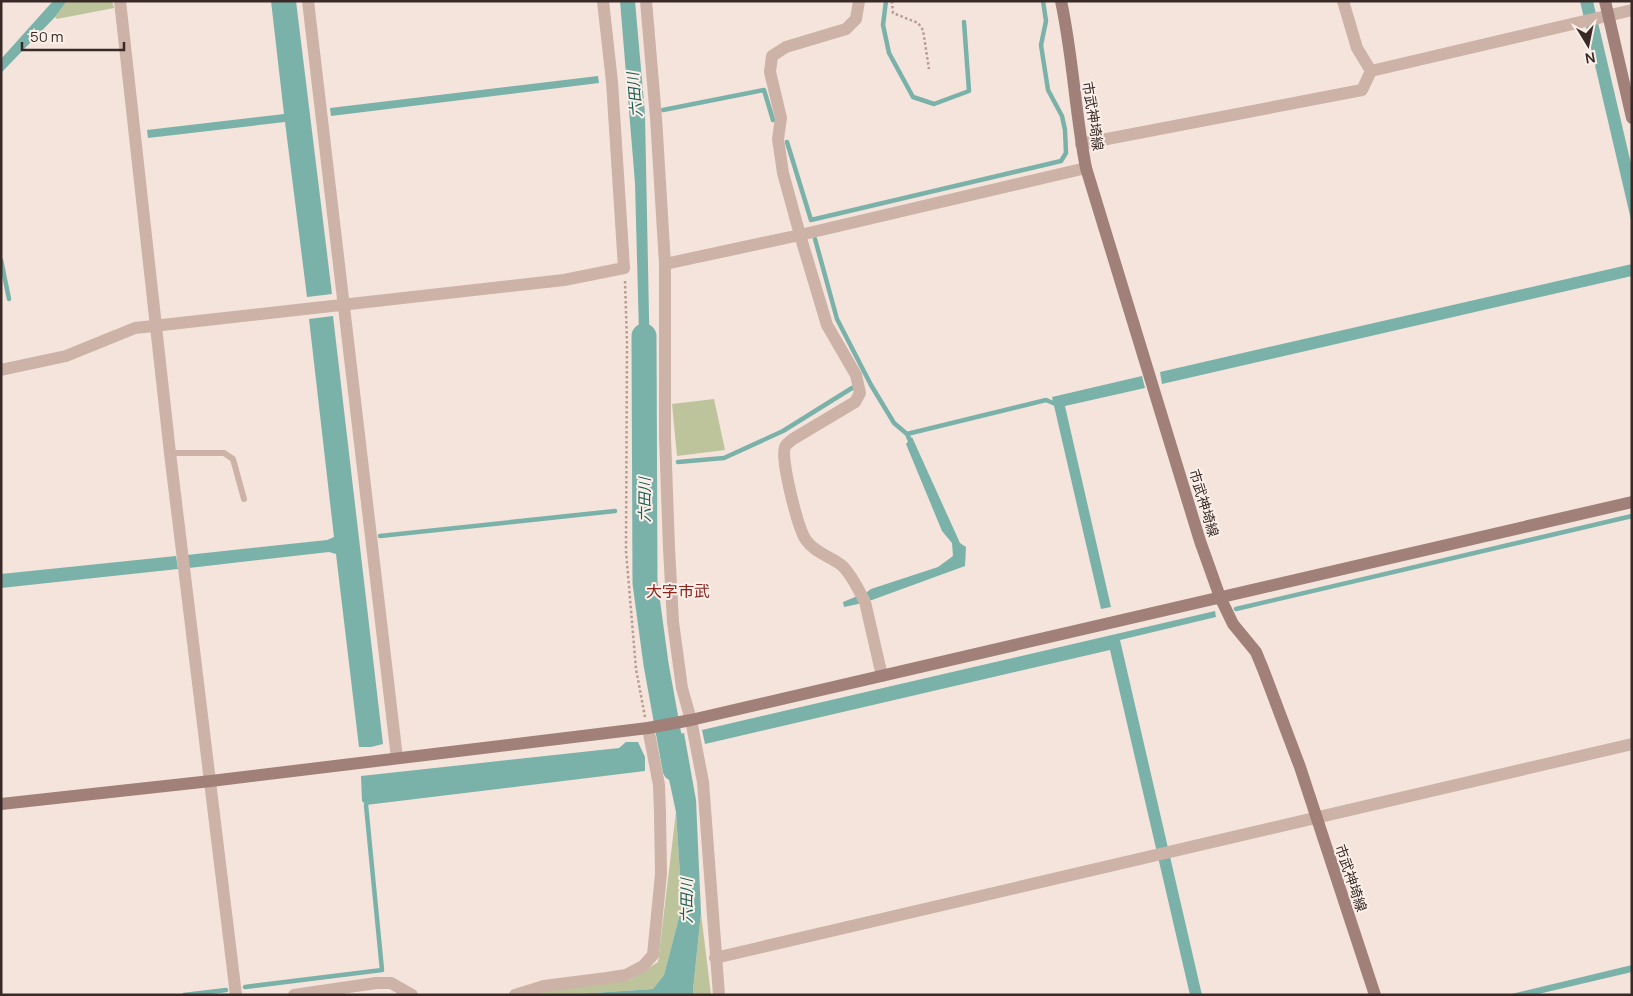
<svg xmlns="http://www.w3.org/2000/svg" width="1633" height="996" viewBox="0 0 1633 996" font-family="Manrope,'Noto Sans JP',sans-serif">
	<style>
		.green { fill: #bdc49b }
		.water { fill: #7ab2aa }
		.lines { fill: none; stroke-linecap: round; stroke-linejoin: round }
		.stream { stroke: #7ab2aa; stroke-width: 4.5 }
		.river { stroke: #7ab2aa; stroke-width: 25 }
		.path { stroke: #b89b91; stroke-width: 2.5; stroke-dasharray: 2.5 2.5; stroke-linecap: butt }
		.lane { stroke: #ccb2a7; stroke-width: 6 }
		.street { stroke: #ccb2a7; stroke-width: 12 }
		.secondary { stroke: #a08079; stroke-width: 12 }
		.labels { text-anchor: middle; stroke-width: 4; stroke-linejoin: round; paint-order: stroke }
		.street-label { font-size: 14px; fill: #392a28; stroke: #fbf0e9 }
		.water-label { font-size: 15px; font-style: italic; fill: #1b5d55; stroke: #fbf0e9 }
		.quarter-label { font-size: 16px; fill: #8c231d; stroke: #fbf0e9 }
	</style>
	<rect width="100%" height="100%" fill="#f4e4dc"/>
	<!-- green -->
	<path class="green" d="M 67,1 L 112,1 L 114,8 L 57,19 L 55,17 Z
		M 714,399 L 725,450 L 677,456 L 672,404 Z
		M 676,812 L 682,906 L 664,975 L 653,989 L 562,995 L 529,995 L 542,991 L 630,980 L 658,962 Z
		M 701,913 L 711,995 L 694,995 L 693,990 Z"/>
	<!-- water -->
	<path class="water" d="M 53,1 L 67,1 L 55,17 L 1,73 L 1,59 Z
		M 271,1 L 296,1 L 332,294 L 307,297 L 285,122 L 148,138 L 147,130 L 284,114 Z
		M 620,1 L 635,1 L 645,114 L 650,367 L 640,371 L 635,183 Z
		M 1580,1 L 1593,1 L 1632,168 L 1632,224 Z
		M 598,76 L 599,83 L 331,116 L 330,108 Z
		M 1632,264 L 1632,276 L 1162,384 L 1160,372 Z
		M 333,316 L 383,744 L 371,747 L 359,747 L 336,554 L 329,552 L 189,568 L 187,555 L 327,540 L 334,537 L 309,319 Z
		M 1142,376 L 1145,388 L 1065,406 L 1111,607 L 1101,609 L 1052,397 Z
		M 912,437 L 960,543 L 966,547 L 965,566 L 872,600 L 867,600 L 858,604 L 844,607 L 843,602 L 867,592 L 871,589 L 938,567 L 953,556 L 952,543 L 942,531 L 906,444 Z
		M 176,556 L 178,569 L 1,588 L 1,574 Z
		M 1215,611 L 1216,617 L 1120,640 L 1202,995 L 1190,995 L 1110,650 L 705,744 L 702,730 Z
		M 684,733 L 696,800 L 701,913 L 693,990 L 694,995 L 562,995 L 653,989 L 664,975 L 682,906 L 676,812 L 660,737 Z
		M 626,742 L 638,742 L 645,757 L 645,771 L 366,805 L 362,801 L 361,776 L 619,748 Z
		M 1632,965 L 1632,972 L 1534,995 L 1507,995 Z"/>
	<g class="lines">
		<!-- stream -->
		<path class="stream" d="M 886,1 L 883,25 L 889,53 L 913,97 L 934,104 L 969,91 L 964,22
			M 663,110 L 764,90 L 773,120
			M 787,142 L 811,220 L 1061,161 L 1066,153 L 1065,130 L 1062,116 L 1048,90 L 1041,45 L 1046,21 L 1043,1
			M 815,239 L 837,319 L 871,385 L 894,423 L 907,434 L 911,443
			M 1,260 L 9,299
			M 907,434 L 1046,400 L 1058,405
			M 678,462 L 724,458 L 783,431 L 852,388
			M 380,536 L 615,511
			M 1236,609 L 1632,516
			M 245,987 L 382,970 L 366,805
			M 184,995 L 226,990"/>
		<!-- river -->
		<path class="river" d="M 644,336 L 645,583 L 656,664 L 675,769"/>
		<!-- path -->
		<path class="path" d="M 892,1 L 893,13 L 918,23 L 923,30 L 929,69
			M 625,281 L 627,343 L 626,551 L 636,669 L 645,717"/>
		<!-- lane -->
		<path class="lane" d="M 170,453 L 224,453 L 233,459 L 244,499"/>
		<!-- street -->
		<path class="street" d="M 120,1 L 170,453 L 236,995
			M 308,1 L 397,758
			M 646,1 L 656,118 L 665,264 L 800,235 L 1086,168
			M 859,1 L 856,19 L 846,29 L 786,47 L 772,56 L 770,72 L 781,118 L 778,139 L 783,173 L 800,235 L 827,325 L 856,375 L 860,393 L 855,402 L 793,439 C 791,441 786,444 785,447 C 780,458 798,529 806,540 C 814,552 829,556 840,564 C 849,570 860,592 865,602 L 882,676
			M 1343,1 L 1357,48 L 1371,71
			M 1371,71 L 1632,10
			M 1081,144 L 1362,90 L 1371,71
			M 665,264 L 665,437 L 669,548 L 673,622 L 682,688 L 691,720 L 703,782 L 719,995
			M 1,370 L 66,356 L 135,328 L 564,280 L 624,268 L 612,82 L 603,1
			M 715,958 L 1632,744
			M 294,995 L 376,983 L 391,983 L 412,995
			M 515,995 L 544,986 L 607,978 L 626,975 L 643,966 L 653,955 L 661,874 L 660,813 L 659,785 L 648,728"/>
		<!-- secondary -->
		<path class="secondary" d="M 1061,1 C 1073,56 1075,113 1086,168 L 1200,541 L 1220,597 L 1233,624 L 1256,652 L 1263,669 L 1300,767 L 1375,995
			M 1605,1 L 1632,118
			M 1,804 L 211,781 L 648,728 L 691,720 L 1632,502"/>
	</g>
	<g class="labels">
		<!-- street labels -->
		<g class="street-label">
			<text transform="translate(1093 116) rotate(81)" y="5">市武神埼線</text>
			<text transform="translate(1204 503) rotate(73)" y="5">市武神埼線</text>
			<text transform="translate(1351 878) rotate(71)" y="5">市武神埼線</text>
		</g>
		<!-- water labels -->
		<g class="water-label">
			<text transform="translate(635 95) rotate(-95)" y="5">六田川</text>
			<text transform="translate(645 500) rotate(-90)" y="5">六田川</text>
			<text transform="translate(687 901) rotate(-90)" y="5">六田川</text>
		</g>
		<!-- quarter labels -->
		<g class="quarter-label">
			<text x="678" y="597">大字市武</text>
		</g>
	</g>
	<!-- border -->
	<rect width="1633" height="996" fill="none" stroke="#392a28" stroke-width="5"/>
	<!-- north arrow -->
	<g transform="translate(1588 45) rotate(170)" stroke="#fbf0e9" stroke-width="4" paint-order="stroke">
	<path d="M0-4L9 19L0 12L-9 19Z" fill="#392a28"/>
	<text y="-8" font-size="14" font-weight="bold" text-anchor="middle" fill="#392a28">N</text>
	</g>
	<!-- scale -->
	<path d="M22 42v8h102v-8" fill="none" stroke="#392a28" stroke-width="2.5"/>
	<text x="30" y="42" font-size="15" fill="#392a28" stroke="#fbf0e9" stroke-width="4" paint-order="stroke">50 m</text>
</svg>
